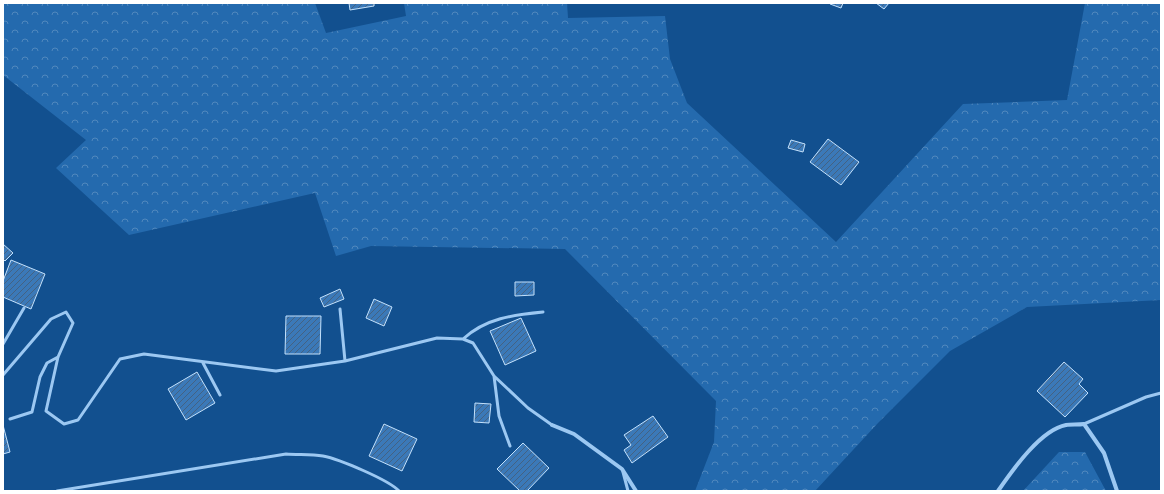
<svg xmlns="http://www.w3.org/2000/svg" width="1164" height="494" viewBox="0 0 1164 494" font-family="'Golos Text',sans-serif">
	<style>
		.forest { fill: url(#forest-crowns) }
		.building { fill: url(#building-hatch); stroke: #c3e1fc }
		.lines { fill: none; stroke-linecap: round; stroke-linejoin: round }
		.lane { stroke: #9cc8f2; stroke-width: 3 }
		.street { stroke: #9cc8f2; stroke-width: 4 }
	</style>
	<defs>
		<pattern id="forest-crowns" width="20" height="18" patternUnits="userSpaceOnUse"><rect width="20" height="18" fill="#246aae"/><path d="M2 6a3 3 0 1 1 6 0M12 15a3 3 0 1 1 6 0" fill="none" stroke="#5088be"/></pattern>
		<pattern id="building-hatch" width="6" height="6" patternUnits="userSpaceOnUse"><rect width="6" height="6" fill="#3b79b8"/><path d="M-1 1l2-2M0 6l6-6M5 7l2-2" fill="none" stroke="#446282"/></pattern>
	</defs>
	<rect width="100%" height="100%" fill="#12508f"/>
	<!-- forest -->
	<path class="forest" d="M 3,3 L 315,3 L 326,33 L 406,16 L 404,3 L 567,3 L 568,18 L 665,16 L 670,59 L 687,103 L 836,242 L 963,104 L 1067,100 L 1085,3 L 1161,3 L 1161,300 L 1027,307 L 950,351 L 878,423 L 815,491 L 695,491 L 714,442 L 716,401 L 565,249 L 371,246 L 336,256 L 315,193 L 129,235 L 56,168 L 86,140 L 3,75 Z
		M 1059,452 L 1085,452 L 1106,491 L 1023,491 Z"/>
	<!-- building -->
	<path class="building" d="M 349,3 L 374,3 L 374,6 L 350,10 Z
		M 830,3 L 843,3 L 841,8 L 830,4 Z
		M 876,3 L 889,3 L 884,9 Z
		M 828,139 L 859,162 L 841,185 L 810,162 Z
		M 791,140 L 805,144 L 803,152 L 788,148 Z
		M 3,244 L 13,253 L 5,261 L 3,259 Z
		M 11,260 L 45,274 L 31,309 L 3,297 L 3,281 Z
		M 515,282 L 534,282 L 534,295 L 515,296 Z
		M 340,289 L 344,299 L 324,307 L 320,298 Z
		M 374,299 L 392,307 L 384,326 L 366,318 Z
		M 286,316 L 321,316 L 320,354 L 285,354 Z
		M 521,318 L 536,351 L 505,365 L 490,331 Z
		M 1064,362 L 1083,379 L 1079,384 L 1088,393 L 1065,417 L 1037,391 Z
		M 197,372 L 215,403 L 186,420 L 168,389 Z
		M 475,403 L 491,404 L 489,423 L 474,422 Z
		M 653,416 L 668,437 L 632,463 L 624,450 L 631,445 L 624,435 Z
		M 384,424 L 417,439 L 402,471 L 369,456 Z
		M 3,425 L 10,452 L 3,454 Z
		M 523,443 L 549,468 L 527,491 L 520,491 L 497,469 Z"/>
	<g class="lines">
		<!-- lane -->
		<path class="lane" d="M 340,309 L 345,361
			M 463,339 C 486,318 513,315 543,312
			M 3,344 L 24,308
			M 203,363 L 220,395
			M 3,375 L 51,319 L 66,312 L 73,323 L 58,357 L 46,411 L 64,424 L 78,420 L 120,359 L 144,354 L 276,371 L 345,361 L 437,338 L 463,339 L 473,343 L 494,376 L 528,408 L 552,425
			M 494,376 L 499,416 L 510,446
			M 10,419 L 32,412 L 40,377 L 47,363 L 58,357
			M 1084,424 L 1146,397 L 1161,393
			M 623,472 L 628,491
			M 57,491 L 286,454 C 298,455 311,454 323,456 C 339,459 389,480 399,491"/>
		<!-- street -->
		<path class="street" d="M 552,425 L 574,434 L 622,469 L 636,491
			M 998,491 C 1012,471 1040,430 1066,425 C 1071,424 1078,425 1084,424 L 1104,453 L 1117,491"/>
	</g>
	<!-- border -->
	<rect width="1164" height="494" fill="none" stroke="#ffffff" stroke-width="8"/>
</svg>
